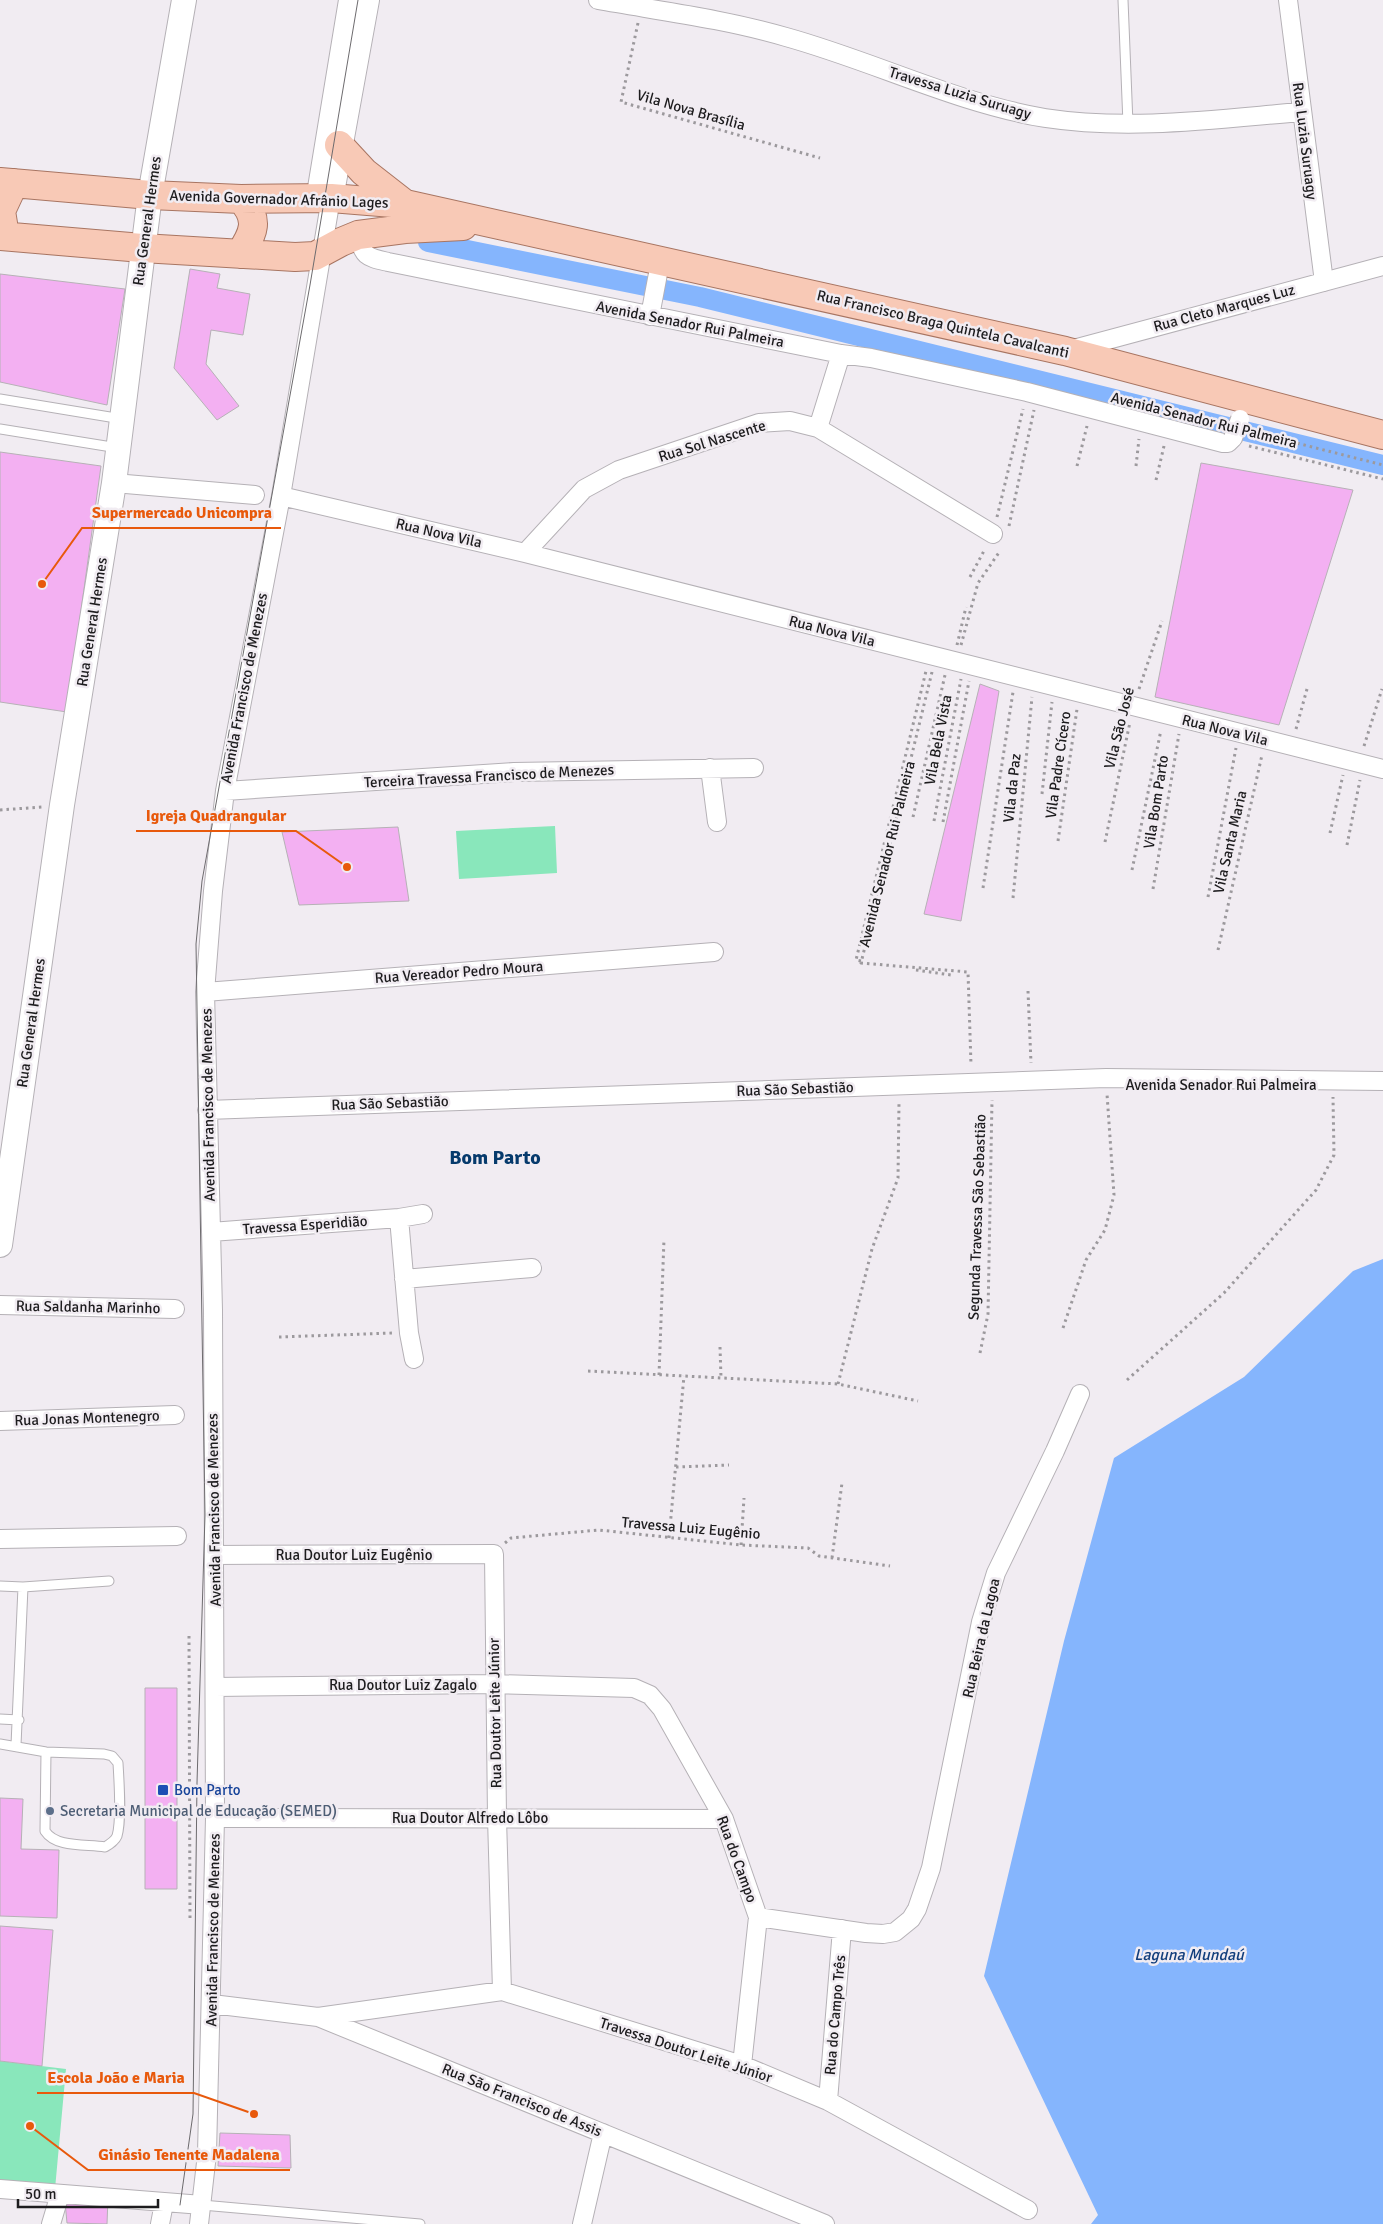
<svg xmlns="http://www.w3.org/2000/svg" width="1383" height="2224" viewBox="0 0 1383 2224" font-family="Signika,sans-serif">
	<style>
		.green { fill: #89e7bb }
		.water { fill: #85b5fd }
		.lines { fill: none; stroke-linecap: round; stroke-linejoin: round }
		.canal { stroke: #85b5fd; stroke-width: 20 }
		.building { fill: #f3b0f2; stroke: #b6b1b6 }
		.lane-casing { stroke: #b5b1b6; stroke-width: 11 }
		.street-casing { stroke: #b5b1b6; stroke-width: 20 }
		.secondary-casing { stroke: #b5b1b6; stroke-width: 26 }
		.primary-casing { stroke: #a87562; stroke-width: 30 }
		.path { stroke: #9c999d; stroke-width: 3; stroke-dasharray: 2.5 4; stroke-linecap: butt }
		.lane { stroke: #fff; stroke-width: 9 }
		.street { stroke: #fff; stroke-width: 18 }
		.secondary { stroke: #fff; stroke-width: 24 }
		.primary { stroke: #f8c9b6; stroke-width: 28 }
		.tram { stroke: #6d6b6e; stroke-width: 1 }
		.street-bridge-casing { stroke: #b5b1b6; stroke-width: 20; stroke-linecap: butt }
		.street-bridge { stroke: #fff; stroke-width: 18 }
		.transit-dot { fill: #1a4fb4; stroke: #f1ecf2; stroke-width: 2 }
		.service-dot { fill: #5c6f8a; stroke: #f1ecf2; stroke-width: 2 }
		.labels { text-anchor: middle; stroke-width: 5; stroke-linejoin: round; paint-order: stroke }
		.street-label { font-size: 15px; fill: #1d1c1e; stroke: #f1ecf2 }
		.transit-label { font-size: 15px; fill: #164399; stroke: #f1ecf2; text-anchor: start }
		.service-label { font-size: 15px; fill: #4e5e75; stroke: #f1ecf2; text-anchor: start }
		.water-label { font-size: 16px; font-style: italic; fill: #123e7c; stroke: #f1ecf2 }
		.district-label { font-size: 20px; font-weight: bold; fill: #063a6c; stroke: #f1ecf2 }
		.leader { fill: none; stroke: #e8590c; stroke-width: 2 }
		.callout-dot { fill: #e8590c; stroke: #f1ecf2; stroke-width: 2 }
		.callout-label { font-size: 16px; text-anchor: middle; font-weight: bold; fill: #e8590c; stroke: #f1ecf2; stroke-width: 5; stroke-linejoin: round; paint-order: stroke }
	</style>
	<rect width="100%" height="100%" fill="#f1ecf2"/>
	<!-- green -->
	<path class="green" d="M 555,826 L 557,873 L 459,879 L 456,831 Z
		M 0,2061 L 66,2069 L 55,2189 L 0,2183 Z"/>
	<!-- water -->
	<path class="water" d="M 1383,1259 L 1383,2224 L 1091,2224 L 1098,2215 L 984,1976 L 1064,1641 L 1114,1458 L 1244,1377 L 1353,1271 Z"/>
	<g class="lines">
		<!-- canal -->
		<path class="canal" d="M 428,242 L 700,297 L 1383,465"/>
	</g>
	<!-- building -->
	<path class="building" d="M 190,269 L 220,274 L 217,288 L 250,294 L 243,335 L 211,330 L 206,364 L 239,406 L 217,420 L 174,368 Z
		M 0,274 L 125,289 L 107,405 L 0,382 Z
		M 0,452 L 101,466 L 67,712 L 0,702 Z
		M 1201,463 L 1353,490 L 1279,725 L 1155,697 Z
		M 980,684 L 999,691 L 961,921 L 924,914 Z
		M 398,827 L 409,901 L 299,905 L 282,832 Z
		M 145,1688 L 177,1688 L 177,1889 L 145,1889 Z
		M 0,1798 L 23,1799 L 21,1849 L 59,1850 L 57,1918 L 0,1916 Z
		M 0,1926 L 53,1930 L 42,2066 L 0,2061 Z
		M 220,2133 L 290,2135 L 291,2168 L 218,2166 Z
		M 108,2198 L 107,2224 L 67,2223 L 65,2202 Z"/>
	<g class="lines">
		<defs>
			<path id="lane" d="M 1123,0 L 1128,124
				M 0,399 L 122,419
				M 0,429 L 118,448
				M 0,1586 L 23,1587
				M 0,1719 L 19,1720
				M 0,1744 L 46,1752 L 104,1754 L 112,1756 L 118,1763 C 119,1782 122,1819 117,1836 C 115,1841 110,1844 105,1847 C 86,1844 56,1848 45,1831 L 46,1752
				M 16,1745 L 23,1587 L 109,1581
				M 202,2205 L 420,2224"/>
			<path id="street" d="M 598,0 C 660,11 725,19 786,37 C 873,61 956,103 1045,118 C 1130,131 1217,119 1301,112
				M 1288,0 L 1324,282
				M 315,200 L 348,0
				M 358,235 C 363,257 367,257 388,262 L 841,354 L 871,358 L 1027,392 L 1223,443 L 1228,443 L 1233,438
				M 650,316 L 660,263
				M 1070,350 L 1383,266
				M 818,428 L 841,354
				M 114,483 L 255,495
				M 281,496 L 525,553 L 1383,769
				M 525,553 L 584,489 L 619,470 L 759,423 L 790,421 L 818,428 L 993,534
				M 710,768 L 717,822
				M 225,791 L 514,772 L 754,768
				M 205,992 L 714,952
				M 207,1110 L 1106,1078 L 1383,1081
				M 399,1218 L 409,1333 L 414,1359
				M 211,1232 L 399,1218 L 423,1214
				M 404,1279 L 532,1268
				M 0,1305 L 175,1309
				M 0,1421 L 175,1415
				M 0,1539 L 177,1536
				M 214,1555 L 494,1554 L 497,1818 L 502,1991
				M 215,1687 L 495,1684 L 634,1688 L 650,1695 L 662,1709 L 724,1819 L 758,1917 L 866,1933 L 883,1934 L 895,1932 L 911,1919 L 917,1909 L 931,1868 L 981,1622 L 996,1573 L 1055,1451 L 1080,1394
				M 215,1818 L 724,1819
				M 212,2004 L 318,2017 L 825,2224
				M 318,2017 L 502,1991 L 742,2065 L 828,2101 L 1028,2210
				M 742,2065 L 758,1917
				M 828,2101 L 842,1929
				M 0,2189 L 202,2205
				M 51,2224 L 60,2194
				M 160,2224 L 164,2203
				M 199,2224 L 207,2154 L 215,1818 L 213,1310 L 205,992 L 213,891 L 225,791 L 281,496 L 331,198
				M 582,2224 L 603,2133"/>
			<path id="secondary" d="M 331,198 L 367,0
				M 0,1245 L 62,805 L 114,483 L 150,195 L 184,0"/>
			<path id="primary" d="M 339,145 L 364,172 L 405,204
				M 0,182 L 150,195 L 241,199 L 331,198 L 405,204 L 1065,351 L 1383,435
				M 0,236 L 142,248 L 295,257 L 315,256 L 341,242 L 358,235 L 405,229 L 463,226
				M 5,236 L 1,211 L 14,183
				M 240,254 C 254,233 260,219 241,199"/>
		</defs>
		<!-- lane casing -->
		<use href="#lane" class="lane-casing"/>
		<!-- street casing -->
		<use href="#street" class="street-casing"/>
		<!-- secondary casing -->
		<use href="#secondary" class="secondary-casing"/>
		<!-- primary casing -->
		<use href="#primary" class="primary-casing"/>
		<!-- path -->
		<path class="path" d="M 638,23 L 621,102 L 820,158
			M 1253,432 L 1383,465
			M 1249,446 L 1383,479
			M 1077,466 L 1087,426
			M 1136,466 L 1139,439
			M 1156,480 L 1164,446
			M 997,517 L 1023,409
			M 1009,526 L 1034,410
			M 970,577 L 985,549
			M 957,645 L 966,607
			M 961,645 L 978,583 L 1000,551
			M 932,672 L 861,963 L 968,972 L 971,1065
			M 1139,689 L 1162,621
			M 1296,729 L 1307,689
			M 1364,746 L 1382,689
			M 1042,794 L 1052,702
			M 0,810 L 42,807
			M 913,817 L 945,675
			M 934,821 L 961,679
			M 943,822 L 969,681
			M 1330,833 L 1343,775
			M 1058,841 L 1077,709
			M 1105,842 L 1130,722
			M 1347,845 L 1360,780
			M 1132,870 L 1161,730
			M 983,888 L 1013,692
			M 1153,889 L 1179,734
			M 1208,897 L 1236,748
			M 1013,898 L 1032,697
			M 1218,950 L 1262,755
			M 861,961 L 856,960 L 926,671
			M 916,970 L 951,975
			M 1028,991 L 1031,1063
			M 1063,1328 L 1086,1260 L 1105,1230 L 1114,1195 L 1107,1094
			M 279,1337 L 393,1333
			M 720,1347 L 721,1378
			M 980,1353 L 988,1314 L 992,1100
			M 588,1371 L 838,1384 L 918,1401
			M 659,1375 L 664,1239
			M 1127,1380 L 1224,1293 L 1316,1190 L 1334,1155 L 1333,1097
			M 838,1384 L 872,1249 L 898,1178 L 899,1103
			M 676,1467 L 729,1465
			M 669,1538 L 684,1376
			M 505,1543 L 511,1538 L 599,1530 L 741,1545 L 808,1548 L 819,1556 L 890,1566
			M 741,1545 L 744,1498
			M 832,1558 L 842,1483
			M 189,1636 L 190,1919"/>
		<!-- lane -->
		<use href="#lane" class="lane"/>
		<!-- street -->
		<use href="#street" class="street"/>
		<!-- secondary -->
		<use href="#secondary" class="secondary"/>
		<!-- primary -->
		<use href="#primary" class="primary"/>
		<!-- tram -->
		<path class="tram" d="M 180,2205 L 193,2114 L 197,1783 L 205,1515 L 196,944 L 202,881 L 310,285 L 358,0"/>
		<defs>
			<path id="street-bridge" d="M 1233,438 L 1240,419"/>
		</defs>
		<!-- street-bridge casing -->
		<use href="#street-bridge" class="street-bridge-casing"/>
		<!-- street-bridge -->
		<use href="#street-bridge" class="street-bridge"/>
	</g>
	<!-- markers -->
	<rect class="transit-dot" x="157" y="1784" width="12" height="12" rx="2.5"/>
	<circle class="service-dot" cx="50" cy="1811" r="5"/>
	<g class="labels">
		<!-- street labels -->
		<g class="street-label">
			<text transform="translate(960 93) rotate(17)" y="5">Travessa Luzia Suruagy</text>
			<text transform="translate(691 110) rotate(16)" y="5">Vila Nova Brasília</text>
			<text transform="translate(1305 141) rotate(83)" y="5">Rua Luzia Suruagy</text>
			<text transform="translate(279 199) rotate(2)" y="5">Avenida Governador Afrânio Lages</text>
			<text transform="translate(147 221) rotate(-82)" y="5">Rua General Hermes</text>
			<text transform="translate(1224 308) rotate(-15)" y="5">Rua Cleto Marques Luz</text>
			<text transform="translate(690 324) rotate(11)" y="5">Avenida Senador Rui Palmeira</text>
			<text transform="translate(943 324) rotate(13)" y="5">Rua Francisco Braga Quintela Cavalcanti</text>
			<text transform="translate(1204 420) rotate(14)" y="5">Avenida Senador Rui Palmeira</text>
			<text transform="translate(712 441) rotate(-17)" y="5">Rua Sol Nascente</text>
			<text transform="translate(439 533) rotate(13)" y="5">Rua Nova Vila</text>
			<text transform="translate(92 622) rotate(-81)" y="5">Rua General Hermes</text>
			<text transform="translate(832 631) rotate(14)" y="5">Rua Nova Vila</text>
			<text transform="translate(244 688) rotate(-79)" y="5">Avenida Francisco de Menezes</text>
			<text transform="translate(1119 728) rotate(-76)" y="5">Vila São José</text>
			<text transform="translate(1225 730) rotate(14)" y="5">Rua Nova Vila</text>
			<text transform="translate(938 740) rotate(-79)" y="5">Vila Bela Vista</text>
			<text transform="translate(1058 765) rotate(-82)" y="5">Vila Padre Cícero</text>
			<text transform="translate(489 776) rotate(-3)" y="5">Terceira Travessa Francisco de Menezes</text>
			<text transform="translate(1012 788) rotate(-84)" y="5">Vila da Paz</text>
			<text transform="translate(1156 802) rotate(-81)" y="5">Vila Bom Parto</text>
			<text transform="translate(1230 842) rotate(-77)" y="5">Vila Santa Maria</text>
			<text transform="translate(887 854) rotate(-76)" y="5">Avenida Senador Rui Palmeira</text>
			<text transform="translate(459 972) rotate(-4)" y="5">Rua Vereador Pedro Moura</text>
			<text transform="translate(31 1023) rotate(-82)" y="5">Rua General Hermes</text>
			<text x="1221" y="1090">Avenida Senador Rui Palmeira</text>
			<text transform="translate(795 1089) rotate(-2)" y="5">Rua São Sebastião</text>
			<text transform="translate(390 1103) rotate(-2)" y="5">Rua São Sebastião</text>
			<text transform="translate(208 1105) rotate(-91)" y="5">Avenida Francisco de Menezes</text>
			<text transform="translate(977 1217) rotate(-88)" y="5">Segunda Travessa São Sebastião</text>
			<text transform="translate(305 1225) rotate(-4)" y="5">Travessa Esperidião</text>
			<text transform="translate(88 1307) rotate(1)" y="5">Rua Saldanha Marinho</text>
			<text transform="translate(87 1418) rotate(-2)" y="5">Rua Jonas Montenegro</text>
			<text transform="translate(214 1510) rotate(-91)" y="5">Avenida Francisco de Menezes</text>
			<text transform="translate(691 1528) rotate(5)" y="5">Travessa Luiz Eugênio</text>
			<text x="354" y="1560">Rua Doutor Luiz Eugênio</text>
			<text transform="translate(981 1638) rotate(-77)" y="5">Rua Beira da Lagoa</text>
			<text x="403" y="1690">Rua Doutor Luiz Zagalo</text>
			<text transform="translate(495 1713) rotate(-91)" y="5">Rua Doutor Leite Júnior</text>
			<text x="470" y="1823">Rua Doutor Alfredo Lôbo</text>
			<text transform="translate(737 1859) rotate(70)" y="5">Rua do Campo</text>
			<text transform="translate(213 1930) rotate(-89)" y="5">Avenida Francisco de Menezes</text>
			<text transform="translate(835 2015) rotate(-85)" y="5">Rua do Campo Três</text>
			<text transform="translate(686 2050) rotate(18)" y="5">Travessa Doutor Leite Júnior</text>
			<text transform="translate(522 2100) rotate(22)" y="5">Rua São Francisco de Assis</text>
		</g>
		<!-- transit labels -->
		<g class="transit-label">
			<text x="174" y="1795">Bom Parto</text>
		</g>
		<!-- service labels -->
		<g class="service-label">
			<text x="60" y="1816">Secretaria Municipal de Educação (SEMED)</text>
		</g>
		<!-- water labels -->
		<g class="water-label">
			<text x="1189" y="1960">Laguna Mundaú</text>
		</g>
		<!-- district labels -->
		<g class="district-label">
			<text x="495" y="1164">Bom Parto</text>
		</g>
	</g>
	<!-- callouts -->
	<path class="leader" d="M42 584L82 528H281M347 867L296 831H136M254 2114L194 2093H37M30 2126L88 2170H290"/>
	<g class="callout-dot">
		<circle cx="42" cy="584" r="5"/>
		<circle cx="347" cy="867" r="5"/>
		<circle cx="254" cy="2114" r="5"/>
		<circle cx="30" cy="2126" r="5"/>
	</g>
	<g class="callout-label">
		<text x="182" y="518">Supermercado Unicompra</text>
		<text x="216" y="821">Igreja Quadrangular</text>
		<text x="116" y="2083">Escola João e Maria</text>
		<text x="189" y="2160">Ginásio Tenente Madalena</text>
	</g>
	<!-- scale -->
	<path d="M18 2199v8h140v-8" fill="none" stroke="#1d1c1e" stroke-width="2.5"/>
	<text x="25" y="2199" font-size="15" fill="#1d1c1e" stroke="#f1ecf2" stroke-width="4" paint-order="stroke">50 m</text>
</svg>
